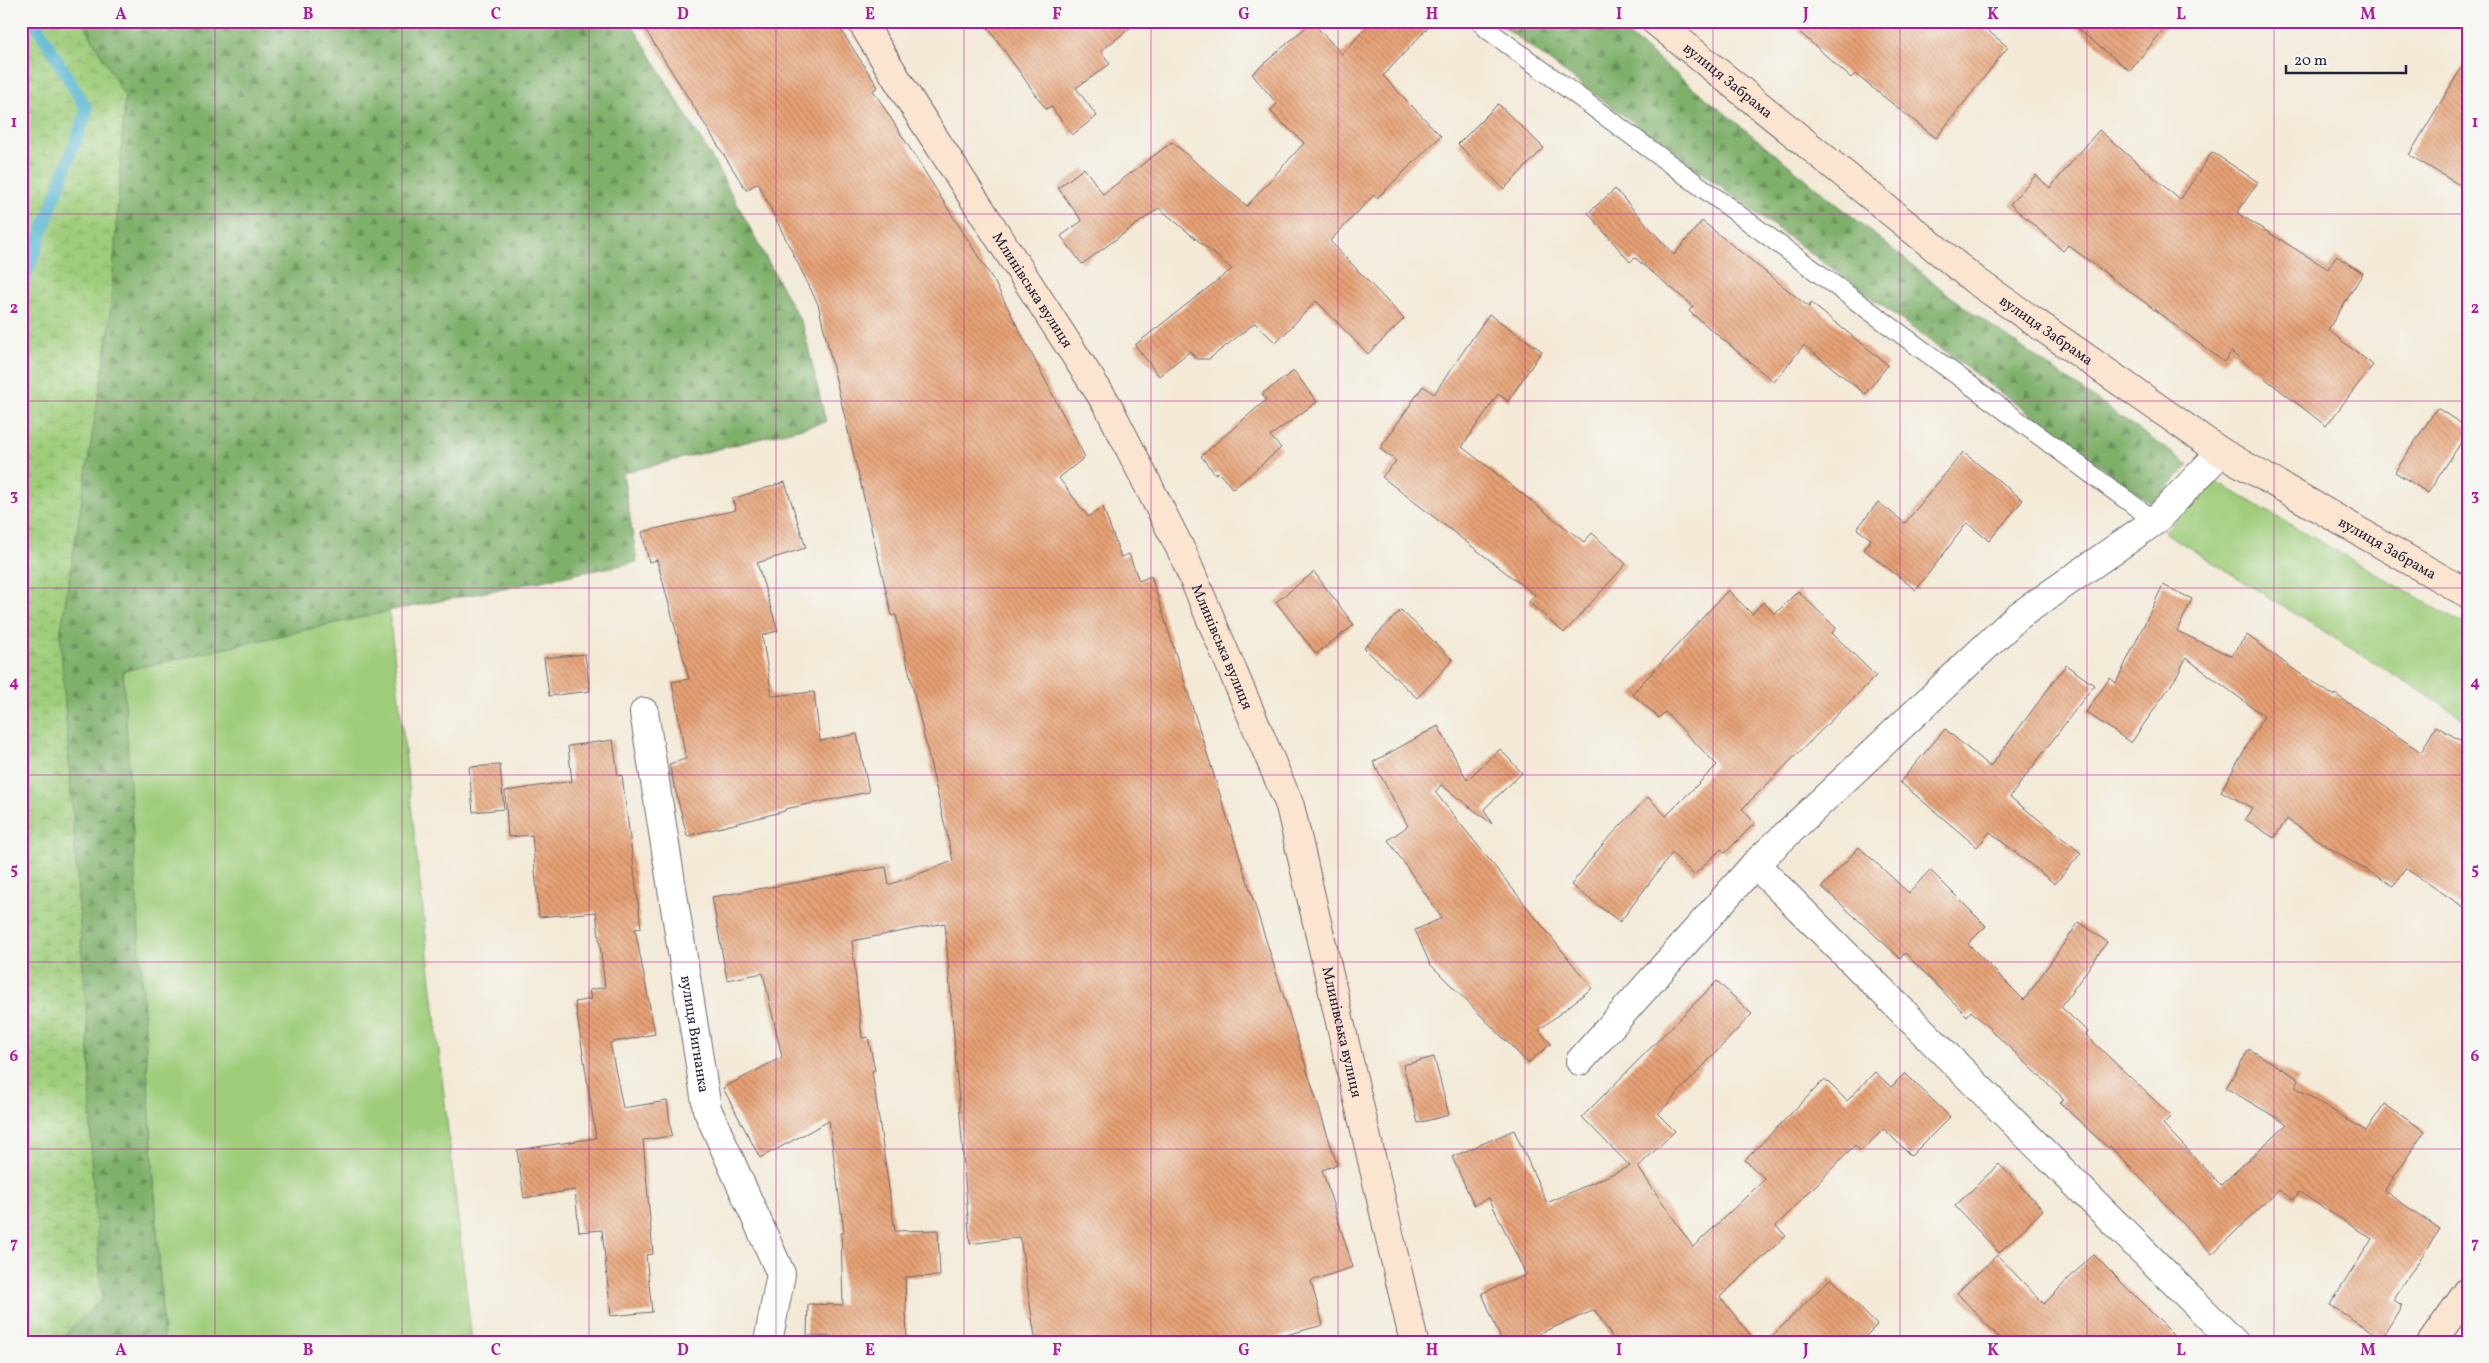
<svg xmlns="http://www.w3.org/2000/svg" width="2489" height="1363" viewBox="0 0 2489 1363" font-family="Vollkorn,serif">
	<style>
		.green { fill: #9fcd7a; stroke: #60785a }
		.forest { fill: url(#forest-firs); stroke: #506952 }
		.wetland { fill: url(#wetland-marsh); stroke: #60785a }
		.lines { fill: none; stroke-linecap: round; stroke-linejoin: round }
		.stream { stroke: #54b6d3; stroke-width: 12 }
		.building { fill: url(#building-back-hatch) }
		.lane-casing { stroke: #6b6871; stroke-width: 20 }
		.street-casing { stroke: #6b6871; stroke-width: 30 }
		.secondary-casing { stroke: #6b6871; stroke-width: 30 }
		.lane { stroke: #fff; stroke-width: 18 }
		.street { stroke: #fff; stroke-width: 28 }
		.secondary { stroke: #fce5d0; stroke-width: 28 }
		.grid { fill: none; stroke: #b5179e; stroke-width: 1; stroke-opacity: 0.55 }
		.labels { text-anchor: middle; stroke-width: 4; stroke-linejoin: round; paint-order: stroke }
		.street-label { font-size: 15px; fill: #22223b; stroke: #f6f6f2 }
		.neatline { fill: none; stroke: #b5179e; stroke-width: 2 }
		.grid-label { font-size: 16px; text-anchor: middle; font-weight: bold; fill: #b5179e }
	</style>
	<defs>
		<pattern id="forest-firs" width="22" height="20" patternUnits="userSpaceOnUse" patternTransform="scale(1.25)"><rect width="22" height="20" fill="#7fb06a"/><path d="M5 1l3.5 6h-7zM16 11l3.5 6h-7z" fill="#688f58"/></pattern>
		<pattern id="wetland-marsh" width="20" height="14" patternUnits="userSpaceOnUse" patternTransform="scale(1.25)"><rect width="20" height="14" fill="#9fcd7a"/><path d="M1 5h8M5 5V1M11 12h8M15 12V8" fill="none" stroke="#89b06a"/></pattern>
		<pattern id="building-back-hatch" width="6" height="6" patternUnits="userSpaceOnUse" patternTransform="scale(1.25)"><rect width="6" height="6" fill="#e7a175"/><path d="M-1 5l2 2M0 0l6 6M5-1l2 2" fill="none" stroke="#bb8361"/></pattern>
	</defs>
	<rect width="100%" height="100%" fill="#f6f6f2"/>
	<filter id="ink" filterUnits="userSpaceOnUse"><feTurbulence type="fractalNoise" baseFrequency=".02" numOctaves="2"/><feDisplacementMap in="SourceGraphic" scale="10" xChannelSelector="R" yChannelSelector="G"/><feConvolveMatrix kernelMatrix="1 2 1 2 8 2 1 2 1" color-interpolation-filters="sRGB"/></filter>
	<filter id="wash" filterUnits="userSpaceOnUse"><feTurbulence type="fractalNoise" baseFrequency=".0096" numOctaves="4" result="noise"/><feDisplacementMap in="SourceGraphic" scale="20" xChannelSelector="R" yChannelSelector="G"/><feGaussianBlur stdDeviation="1.12" result="paint"/><feColorMatrix in="noise" values="0 0 0 0 0 0 0 0 0 0 0 0 0 0 0 0 0 1.4 0 .05"/><feComposite in="paint" operator="in"/></filter>
	<g filter="url(#wash)">
		<rect width="100%" height="100%" fill="#f3e9d6"/>
		<!-- green -->
		<path class="green" d="M 2213,480 L 2468,627 L 2468,721 L 2164,532 Z
			M 389,611 L 472,1342 L 164,1342 L 122,671 Z"/>
		<!-- forest -->
		<path class="forest" d="M 82,21 L 630,21 L 717,167 L 803,326 L 826,422 L 623,473 L 637,562 L 389,611 L 123,671 L 164,1342 L 57,1342 L 102,1299 L 91,1160 L 90,1070 L 60,635 L 109,330 L 125,97 Z
			M 1495,21 L 1611,21 L 1959,303 L 2189,465 L 2152,504 Z"/>
		<!-- wetland -->
		<path class="wetland" d="M 21,21 L 82,21 L 125,97 L 109,330 L 60,635 L 90,1070 L 91,1160 L 102,1299 L 57,1342 L 21,1342 Z"/>
		<g class="lines">
			<!-- stream -->
			<path class="stream" d="M 21,289 L 87,110 L 34,21"/>
		</g>
		<g id="blocks">
			<!-- building -->
			<path class="building" d="M 640,21 L 835,21 L 878,87 L 873,90 L 994,281 L 1085,457 L 1059,478 L 1088,517 L 1103,507 L 1121,557 L 1129,554 L 1139,581 L 1151,576 L 1337,1165 L 1322,1170 L 1353,1267 L 1311,1281 L 1323,1325 L 1261,1342 L 1052,1342 L 1051,1337 L 1035,1338 L 1020,1237 L 970,1244 L 945,923 L 852,941 L 862,1038 L 868,1037 L 875,1070 L 872,1071 L 895,1231 L 938,1230 L 940,1276 L 905,1277 L 907,1342 L 871,1342 L 872,1338 L 807,1336 L 808,1304 L 843,1305 L 841,1233 L 844,1233 L 829,1121 L 760,1158 L 723,1088 L 782,1057 L 763,973 L 727,980 L 712,897 L 886,867 L 889,885 L 953,861 L 896,615 L 892,616 L 818,304 L 758,183 L 746,190 Z
				M 983,21 L 1139,21 L 1101,51 L 1110,64 L 1076,88 L 1097,116 L 1072,135 L 1051,106 L 1046,109 Z
				M 1372,21 L 1434,21 L 1383,76 L 1441,136 L 1377,198 L 1374,195 L 1330,241 L 1404,319 L 1368,354 L 1316,301 L 1276,343 L 1255,323 L 1209,359 L 1196,359 L 1190,351 L 1159,376 L 1135,345 L 1232,269 L 1159,208 L 1082,264 L 1061,236 L 1082,221 L 1058,188 L 1084,168 L 1103,194 L 1172,142 L 1247,206 L 1304,143 L 1270,111 L 1277,104 L 1252,74 L 1312,22 L 1342,54 Z
				M 1787,21 L 1976,21 L 2008,47 L 1936,138 L 1855,74 L 1851,78 Z
				M 2068,21 L 2170,21 L 2130,71 Z
				M 2468,57 L 2468,190 L 2409,155 Z
				M 1498,104 L 1544,148 L 1504,189 L 1458,144 Z
				M 2099,130 L 2180,200 L 2212,152 L 2258,182 L 2237,213 L 2328,269 L 2336,256 L 2363,273 L 2328,330 L 2373,365 L 2326,426 L 2231,352 L 2224,362 L 2068,245 L 2063,251 L 2010,204 L 2036,175 L 2050,188 Z
				M 1615,189 L 1674,255 L 1702,221 L 1809,307 L 1811,303 L 1888,365 L 1865,394 L 1804,345 L 1774,382 L 1689,311 L 1693,306 L 1635,258 L 1630,262 L 1588,213 Z
				M 1489,314 L 1542,351 L 1508,401 L 1498,394 L 1462,447 L 1584,542 L 1592,533 L 1626,564 L 1564,633 L 1529,602 L 1535,595 L 1382,477 L 1396,461 L 1380,449 L 1423,386 L 1434,394 Z
				M 1294,371 L 1317,402 L 1270,436 L 1281,448 L 1233,489 L 1218,472 L 1215,474 L 1201,456 L 1266,400 L 1262,394 Z
				M 2437,408 L 2468,428 L 2468,432 L 2428,493 L 2395,472 Z
				M 1963,452 L 2023,500 L 1989,541 L 1967,523 L 1916,590 L 1863,549 L 1871,539 L 1857,529 L 1878,502 L 1905,523 Z
				M 785,482 L 806,548 L 757,563 L 778,631 L 762,635 L 772,696 L 814,692 L 820,741 L 857,734 L 869,792 L 785,809 L 785,811 L 687,836 L 669,764 L 686,759 L 672,682 L 689,679 L 657,560 L 649,562 L 642,532 L 736,510 L 732,499 Z
				M 1314,572 L 1354,625 L 1316,654 L 1276,602 Z
				M 2163,585 L 2192,599 L 2177,631 L 2231,656 L 2247,635 L 2296,671 L 2334,696 L 2335,694 L 2421,752 L 2436,726 L 2468,745 L 2468,910 L 2405,868 L 2394,886 L 2337,853 L 2287,819 L 2274,838 L 2245,819 L 2252,808 L 2221,791 L 2264,716 L 2186,658 L 2177,676 L 2131,743 L 2086,712 L 2110,678 L 2116,683 Z
				M 1728,590 L 1752,614 L 1763,602 L 1775,614 L 1798,591 L 1836,628 L 1832,633 L 1876,676 L 1742,809 L 1755,823 L 1725,853 L 1721,849 L 1694,875 L 1672,853 L 1620,922 L 1571,885 L 1602,845 L 1648,797 L 1666,816 L 1717,765 L 1665,712 L 1659,718 L 1632,694 Z
				M 1401,610 L 1453,660 L 1417,698 L 1364,648 Z
				M 585,654 L 590,691 L 549,696 L 544,658 Z
				M 2066,665 L 2094,685 L 2010,797 L 2081,853 L 2055,884 L 1990,832 L 1977,847 L 1900,782 L 1945,729 L 1990,767 Z
				M 1438,726 L 1467,780 L 1500,749 L 1522,773 L 1484,809 L 1492,824 L 1441,785 L 1435,792 L 1592,988 L 1539,1030 L 1551,1044 L 1528,1063 L 1430,964 L 1415,930 L 1442,918 L 1388,840 L 1408,826 L 1373,762 Z
				M 613,740 L 618,776 L 622,775 L 638,902 L 641,928 L 635,929 L 655,1034 L 610,1043 L 623,1108 L 667,1101 L 672,1136 L 643,1140 L 653,1254 L 646,1255 L 652,1312 L 611,1316 L 602,1230 L 579,1232 L 575,1190 L 524,1198 L 517,1150 L 596,1138 L 575,1002 L 591,999 L 589,990 L 605,987 L 596,912 L 539,917 L 532,835 L 508,837 L 505,791 L 572,781 L 568,746 Z
				M 500,765 L 504,809 L 473,812 L 469,767 Z
				M 1859,847 L 1909,893 L 1930,870 L 1986,926 L 1968,944 L 2024,1000 L 2079,922 L 2107,942 L 2061,1007 L 2088,1032 L 2086,1035 L 2171,1116 L 2163,1124 L 2221,1185 L 2287,1124 L 2226,1088 L 2249,1049 L 2299,1079 L 2295,1087 L 2366,1131 L 2384,1104 L 2425,1131 L 2384,1191 L 2440,1229 L 2393,1300 L 2402,1305 L 2382,1338 L 2330,1305 L 2372,1239 L 2299,1192 L 2294,1200 L 2279,1190 L 2212,1254 L 2110,1146 L 2108,1148 L 2060,1103 L 2064,1099 L 1971,1011 L 1967,1016 L 1905,953 L 1900,958 L 1822,887 Z
				M 1717,981 L 1752,1014 L 1658,1114 L 1675,1131 L 1638,1167 L 1693,1247 L 1765,1179 L 1745,1160 L 1825,1079 L 1847,1101 L 1875,1072 L 1891,1087 L 1905,1073 L 1950,1117 L 1911,1156 L 1884,1129 L 1861,1151 L 1855,1145 L 1776,1226 L 1786,1236 L 1720,1297 L 1756,1342 L 1615,1342 L 1595,1310 L 1538,1334 L 1542,1342 L 1502,1342 L 1482,1293 L 1526,1275 L 1489,1198 L 1474,1205 L 1452,1157 L 1514,1130 L 1547,1203 L 1630,1166 L 1582,1117 Z
				M 1434,1057 L 1449,1115 L 1418,1123 L 1403,1065 Z
				M 1999,1164 L 2043,1210 L 1999,1253 L 1955,1206 Z
				M 2093,1254 L 2181,1342 L 2003,1342 L 1957,1293 L 1997,1255 L 2044,1304 Z
				M 1831,1278 L 1877,1325 L 1860,1342 L 1766,1342 Z"/>
		</g>
	</g>
	<g filter="url(#ink)">
		<use href="#blocks" fill-opacity="0" stroke="#6b6871" stroke-width="1"/>
		<g class="lines">
			<defs>
				<path id="lane" d="M 1479,21 L 1488,30 L 2155,521"/>
				<g id="street">
					<path id="s1" d="M 644,712 L 707,1109 L 781,1274 L 768,1342"/>
					<path d="M 1755,864 L 2234,1342"/>
					<path d="M 1580,1061 L 1755,864 L 2017,617 L 2155,521 L 2221,452"/>
				</g>
				<g id="secondary">
					<path id="s2" d="M 861,21 L 913,105 L 1108,406 L 1183,554 L 1290,806 L 1414,1342"/>
					<path id="s3" d="M 1655,21 L 1976,281 L 2221,452 L 2468,594"/>
					<path d="M 2432,1342 L 2468,1291"/>
				</g>
			</defs>
			<!-- lane casing -->
			<use href="#lane" class="lane-casing"/>
			<!-- street casing -->
			<use href="#street" class="street-casing"/>
			<!-- secondary casing -->
			<use href="#secondary" class="secondary-casing"/>
			<!-- lane -->
			<use href="#lane" class="lane"/>
			<!-- street -->
			<use href="#street" class="street"/>
			<!-- secondary -->
			<use href="#secondary" class="secondary"/>
		</g>
	</g>
	<!-- grid -->
	<path class="grid" d="M 215,21 L 215,1342M 402,21 L 402,1342M 589,21 L 589,1342M 776,21 L 776,1342M 964,21 L 964,1342M 1151,21 L 1151,1342M 1338,21 L 1338,1342M 1525,21 L 1525,1342M 1713,21 L 1713,1342M 1900,21 L 1900,1342M 2087,21 L 2087,1342M 2274,21 L 2274,1342M 21,214 L 2468,214M 21,401 L 2468,401M 21,588 L 2468,588M 21,775 L 2468,775M 21,962 L 2468,962M 21,1149 L 2468,1149"/>
	<g class="labels">
		<!-- street labels -->
		<g class="street-label">
			<text dy="5" stroke="none"><textPath href="#s3" startOffset="94">вулиця Забрама</textPath></text>
			<text dy="5" stroke="none"><textPath href="#s2" startOffset="319">Млинівська вулиця</textPath></text>
			<text dy="5" stroke="none"><textPath href="#s3" startOffset="499">вулиця Забрама</textPath></text>
			<text dy="5" stroke="none"><textPath href="#s3" startOffset="904">вулиця Забрама</textPath></text>
			<text dy="5" stroke="none"><textPath href="#s2" startOffset="724">Млинівська вулиця</textPath></text>
			<text dy="5" stroke="none"><textPath href="#s2" startOffset="1129">Млинівська вулиця</textPath></text>
			<text dy="5" stroke="none"><textPath href="#s1" startOffset="326">вулиця Вигнанка</textPath></text>
		</g>
	</g>
	<!-- margin -->
	<rect width="2489" height="1363" fill="none" stroke="#f6f6f2" stroke-width="55"/>
	<!-- scale -->
	<path d="M2286 65v8h120v-8" fill="none" stroke="#22223b" stroke-width="2.5"/>
	<text x="2294" y="65" font-size="15" fill="#22223b" stroke="#f6f6f2" stroke-width="4" paint-order="stroke">20 m</text>
	<rect x="28" y="28" width="2434" height="1308" class="neatline"/>
	<g class="grid-label">
		<text x="121" y="19">A</text>
		<text x="308" y="19">B</text>
		<text x="496" y="19">C</text>
		<text x="683" y="19">D</text>
		<text x="870" y="19">E</text>
		<text x="1057" y="19">F</text>
		<text x="1244" y="19">G</text>
		<text x="1432" y="19">H</text>
		<text x="1619" y="19">I</text>
		<text x="1806" y="19">J</text>
		<text x="1993" y="19">K</text>
		<text x="2181" y="19">L</text>
		<text x="2368" y="19">M</text>
		<text x="14" y="127">1</text>
		<text x="2475" y="127">1</text>
		<text x="14" y="313">2</text>
		<text x="2475" y="313">2</text>
		<text x="14" y="500">3</text>
		<text x="2475" y="500">3</text>
		<text x="14" y="687">4</text>
		<text x="2475" y="687">4</text>
		<text x="14" y="874">5</text>
		<text x="2475" y="874">5</text>
		<text x="14" y="1061">6</text>
		<text x="2475" y="1061">6</text>
		<text x="14" y="1248">7</text>
		<text x="2475" y="1248">7</text>
		<text x="121" y="1355">A</text>
		<text x="308" y="1355">B</text>
		<text x="496" y="1355">C</text>
		<text x="683" y="1355">D</text>
		<text x="870" y="1355">E</text>
		<text x="1057" y="1355">F</text>
		<text x="1244" y="1355">G</text>
		<text x="1432" y="1355">H</text>
		<text x="1619" y="1355">I</text>
		<text x="1806" y="1355">J</text>
		<text x="1993" y="1355">K</text>
		<text x="2181" y="1355">L</text>
		<text x="2368" y="1355">M</text>
	</g>
</svg>
